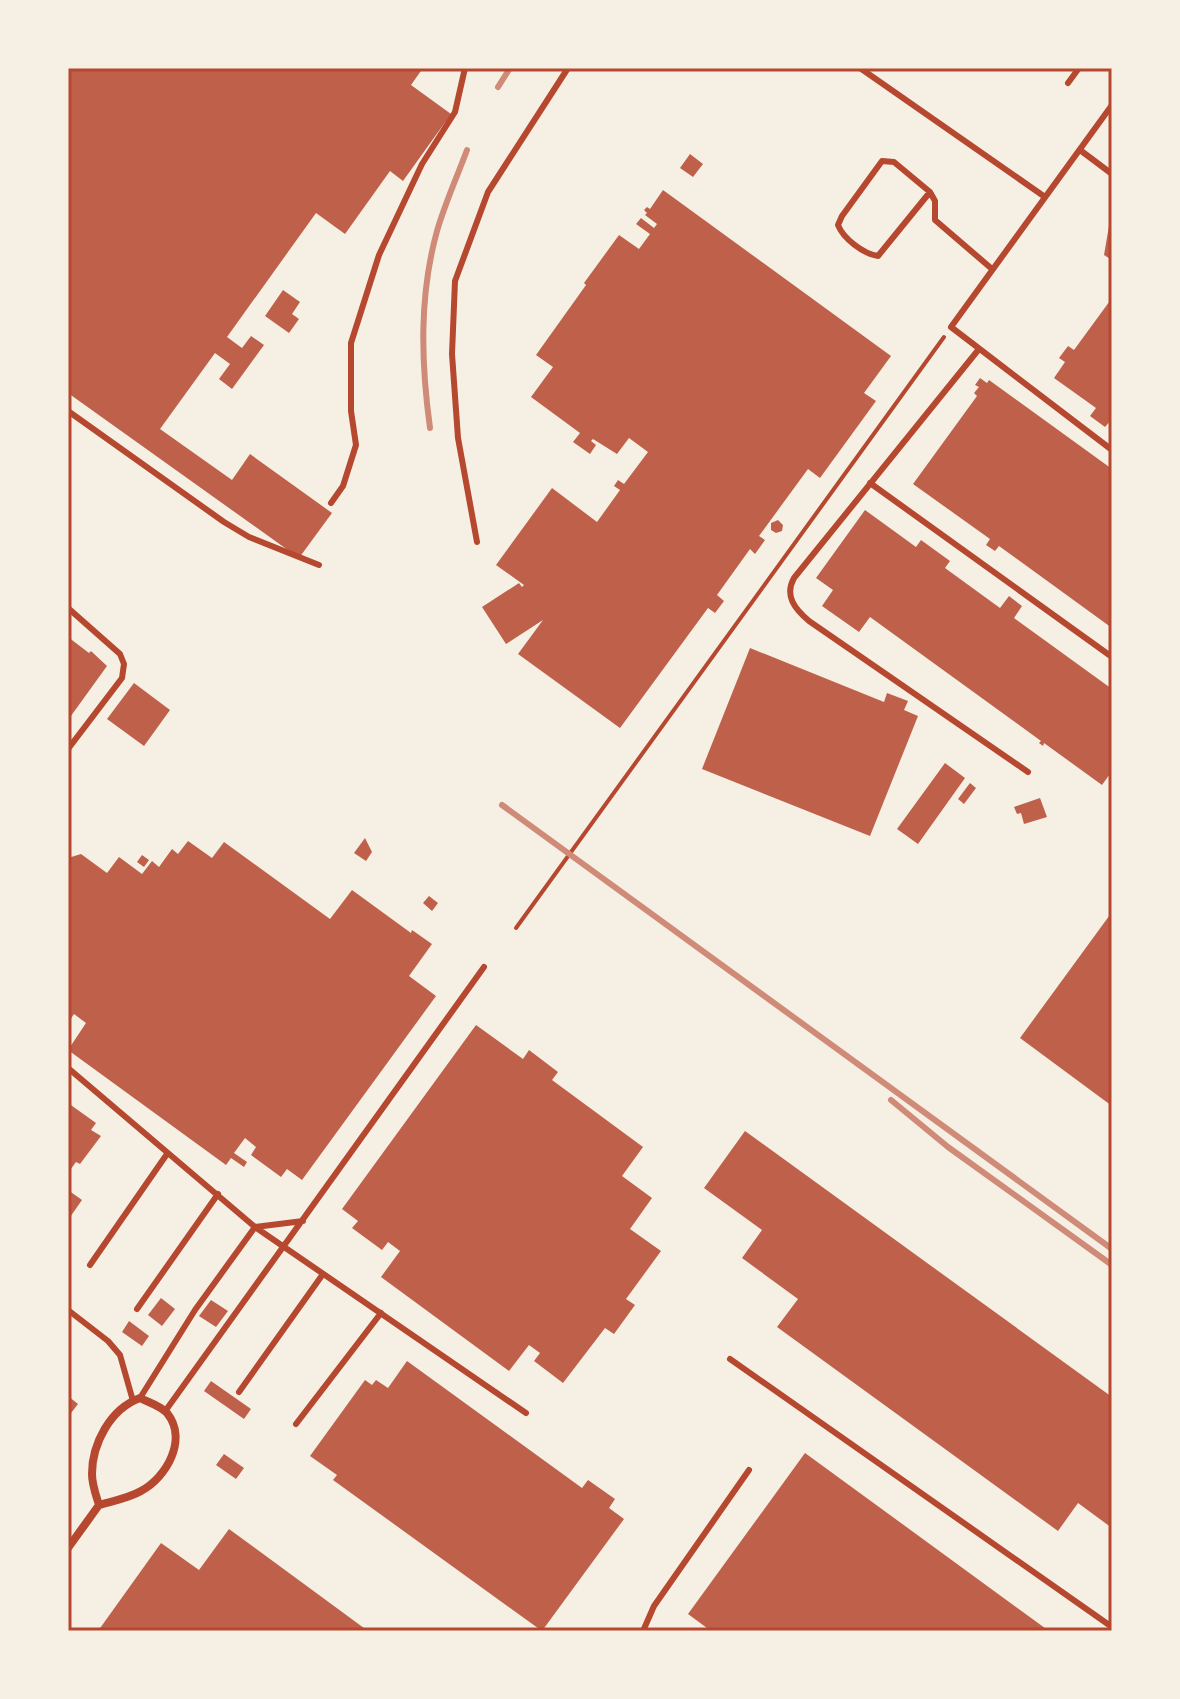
<svg xmlns="http://www.w3.org/2000/svg" width="1180" height="1699" viewBox="0 0 1180 1699" font-family="Inter,sans-serif">
	<style>
		.building { fill: #bf614a }
		.lines { fill: none; stroke-linecap: round; stroke-linejoin: round }
		.path { stroke: #b5482f; stroke-width: 4 }
		.service { stroke: #b5482f; stroke-width: 6 }
		.minor { stroke: #b5482f; stroke-width: 8 }
		.rail { stroke: #cf8b77; stroke-width: 6 }
		.neatline { fill: none; stroke: #b5482f; stroke-width: 3 }
	</style>
	<rect width="100%" height="100%" fill="#f6efe4"/>
	<!-- building -->
	<path class="building" d="M 68,68 L 423,68 L 411,85 L 451,114 L 403,181 L 390,171 L 345,234 L 316,213 L 227,337 L 242,348 L 251,336 L 264,345 L 232,389 L 219,379 L 230,364 L 215,353 L 160,429 L 232,480 L 250,454 L 332,513 L 299,558 L 68,393 Z
		M 690,154 L 703,164 L 693,177 L 680,168 Z
		M 663,190 L 891,356 L 864,393 L 876,401 L 820,478 L 808,469 L 759,536 L 765,540 L 755,554 L 750,549 L 717,595 L 724,601 L 715,613 L 708,608 L 620,728 L 518,654 L 543,620 L 506,644 L 482,607 L 519,583 L 522,587 L 524,585 L 496,565 L 552,488 L 597,522 L 620,490 L 614,486 L 618,480 L 624,484 L 648,452 L 629,438 L 617,454 L 593,439 L 591,441 L 596,445 L 590,454 L 573,442 L 580,433 L 531,397 L 553,367 L 536,355 L 586,285 L 584,283 L 619,235 L 639,249 L 650,234 L 636,224 L 641,218 L 654,228 L 657,224 L 645,215 L 647,213 L 644,210 L 647,207 L 650,209 Z
		M 1109,226 L 1112,226 L 1112,260 L 1104,255 Z
		M 283,290 L 300,302 L 292,314 L 299,319 L 289,333 L 265,316 Z
		M 1112,298 L 1112,419 L 1105,427 L 1090,416 L 1096,408 L 1054,378 L 1065,362 L 1059,358 L 1068,346 L 1074,350 Z
		M 980,378 L 987,383 L 989,380 L 1112,469 L 1112,628 L 999,546 L 995,551 L 986,545 L 990,539 L 913,484 L 977,396 L 974,393 L 979,387 L 975,385 Z
		M 865,510 L 916,547 L 921,540 L 950,561 L 945,568 L 1000,608 L 1009,596 L 1022,606 L 1014,618 L 1112,689 L 1112,771 L 1102,785 L 1044,743 L 1043,746 L 1039,743 L 1041,741 L 870,617 L 859,632 L 822,606 L 833,590 L 816,578 Z
		M 778,520 L 783,525 L 782,531 L 776,533 L 771,530 L 771,523 Z
		M 68,637 L 89,653 L 91,651 L 107,666 L 68,720 Z
		M 750,648 L 884,702 L 887,693 L 908,701 L 904,710 L 918,716 L 870,836 L 702,769 Z
		M 134,683 L 170,710 L 144,746 L 107,719 Z
		M 945,763 L 965,778 L 918,844 L 897,829 Z
		M 970,783 L 976,788 L 964,804 L 958,799 Z
		M 1040,798 L 1047,817 L 1024,824 L 1021,813 L 1017,814 L 1014,807 Z
		M 365,838 L 372,852 L 366,861 L 354,853 Z
		M 188,841 L 212,858 L 224,842 L 330,919 L 352,890 L 411,933 L 412,930 L 432,944 L 409,976 L 436,996 L 302,1180 L 287,1169 L 281,1177 L 251,1155 L 256,1147 L 245,1138 L 234,1153 L 247,1162 L 244,1167 L 231,1158 L 226,1165 L 68,1050 L 86,1023 L 74,1014 L 68,1023 L 68,858 L 81,854 L 107,873 L 119,857 L 142,874 L 152,861 L 159,867 L 172,849 L 178,854 Z
		M 142,855 L 149,860 L 144,867 L 137,862 Z
		M 429,896 L 438,903 L 432,911 L 423,903 Z
		M 1112,912 L 1112,1106 L 1020,1038 Z
		M 476,1025 L 523,1059 L 529,1050 L 558,1072 L 552,1080 L 643,1147 L 622,1176 L 652,1198 L 630,1229 L 661,1251 L 626,1299 L 635,1305 L 614,1334 L 605,1328 L 563,1383 L 534,1361 L 540,1353 L 529,1345 L 509,1371 L 381,1277 L 400,1251 L 388,1242 L 382,1250 L 352,1228 L 358,1221 L 342,1209 Z
		M 68,1103 L 96,1123 L 91,1130 L 101,1136 L 80,1164 L 76,1162 L 68,1173 Z
		M 745,1131 L 1112,1397 L 1112,1528 L 1078,1503 L 1058,1531 L 777,1327 L 798,1299 L 742,1258 L 762,1230 L 704,1188 Z
		M 68,1190 L 82,1200 L 68,1220 Z
		M 161,1298 L 175,1309 L 162,1326 L 148,1315 Z
		M 211,1300 L 228,1311 L 216,1327 L 199,1316 Z
		M 129,1321 L 149,1336 L 142,1346 L 122,1332 Z
		M 407,1361 L 582,1488 L 588,1480 L 615,1499 L 609,1508 L 624,1519 L 542,1631 L 333,1480 L 337,1475 L 310,1456 L 365,1380 L 372,1385 L 376,1380 L 388,1388 Z
		M 211,1381 L 251,1409 L 244,1419 L 204,1391 Z
		M 68,1396 L 78,1404 L 68,1417 Z
		M 805,1453 L 1049,1631 L 711,1631 L 688,1614 Z
		M 224,1454 L 244,1468 L 236,1479 L 216,1465 Z
		M 229,1529 L 368,1631 L 98,1631 L 161,1543 L 199,1570 Z"/>
	<g class="lines">
		<!-- path -->
		<path class="path" d="M 516,928 L 944,337"/>
		<!-- service -->
		<path class="service" d="M 860,68 L 1045,197
			M 1068,83 L 1079,68
			M 1112,105 L 951,327 L 1112,450
			M 1080,150 L 1112,174
			M 930,192 L 878,256 C 863,254 843,238 838,225 L 842,216 L 882,161 L 894,162 L 930,192 L 935,201 L 935,220 L 992,269
			M 979,349 L 794,578 C 784,596 795,609 809,621 L 1028,772
			M 68,411 L 224,522 L 249,537 L 319,565
			M 870,483 L 1112,657
			M 331,503 L 343,486 L 356,445 L 351,411 L 351,343 L 379,255 L 422,164 L 455,112 L 465,68
			M 477,542 L 458,438 L 452,354 L 455,281 L 488,192 L 568,68
			M 68,608 L 120,654 L 124,664 L 122,678 L 68,749
			M 68,1068 L 255,1227 L 526,1413
			M 90,1265 L 167,1154
			M 137,1309 L 218,1194
			M 68,1310 L 108,1341 L 120,1355 L 133,1401
			M 730,1359 L 1112,1627
			M 239,1392 L 323,1274
			M 140,1398 L 195,1310 L 255,1227 L 303,1221
			M 166,1410 L 484,967
			M 296,1424 L 381,1313
			M 643,1631 L 654,1606 L 749,1470"/>
		<!-- minor -->
		<path class="minor" d="M 140,1398 C 148,1402 161,1406 167,1413 C 188,1439 167,1477 141,1491 C 129,1498 113,1501 99,1505 C 96,1495 92,1485 92,1474 C 92,1444 110,1409 140,1398 Z
			M 68,1548 L 99,1505"/>
		<!-- rail -->
		<path class="rail" d="M 498,87 L 510,68
			M 430,428 C 421,362 419,296 437,231 C 445,203 457,177 467,150
			M 502,805 L 1112,1249
			M 891,1100 L 948,1147 L 1112,1265"/>
	</g>
	<!-- border -->
	<rect width="1180" height="1699" fill="none" stroke="#f6efe4" stroke-width="140"/>
	<rect x="70" y="70" width="1040" height="1559" class="neatline"/>
</svg>
